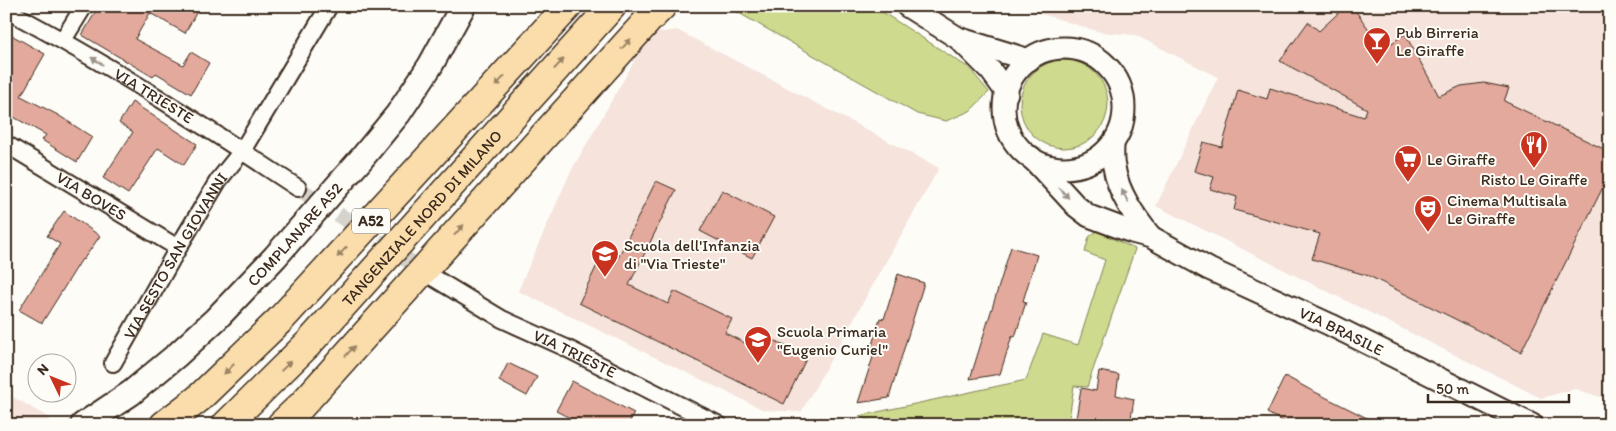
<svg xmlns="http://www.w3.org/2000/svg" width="1616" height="431" viewBox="0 0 1616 431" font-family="Itim,sans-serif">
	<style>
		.built { fill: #f5e3dc }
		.green { fill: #ceda8e; stroke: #848256 }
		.building { fill: #e2a99c; stroke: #3b2a1e }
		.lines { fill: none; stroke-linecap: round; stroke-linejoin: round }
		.minor-tunnel { stroke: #d6d2cc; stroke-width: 16; stroke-dasharray: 16 8; stroke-linecap: butt }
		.minor-casing { stroke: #3b2a1e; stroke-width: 20 }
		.tertiary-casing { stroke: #3b2a1e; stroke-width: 25 }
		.secondary-casing { stroke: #3b2a1e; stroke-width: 28 }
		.motorway-casing { stroke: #3b2a1e; stroke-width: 31 }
		.minor { stroke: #fdfcf7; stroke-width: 16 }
		.tertiary { stroke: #fdfcf7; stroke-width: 21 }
		.secondary { stroke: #fdfcf7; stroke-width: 24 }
		.motorway { stroke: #faddab; stroke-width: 28 }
		.oneway { fill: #9a8464 }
		.oneway2 { fill: #9c938a }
		.labels { text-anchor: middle; stroke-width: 4; stroke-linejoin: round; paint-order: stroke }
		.shield { fill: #fdfcf7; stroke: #75695f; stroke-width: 1 }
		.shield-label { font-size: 15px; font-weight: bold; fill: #3b2a1e }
		.poi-label { font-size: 16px; fill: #3b2a1e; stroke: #fdfcf7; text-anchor: start }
		.street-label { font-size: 16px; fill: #3b2a1e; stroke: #fdfcf7 }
	</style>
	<rect width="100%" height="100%" fill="#fdfcf7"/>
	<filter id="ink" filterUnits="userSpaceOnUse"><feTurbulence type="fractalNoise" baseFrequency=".02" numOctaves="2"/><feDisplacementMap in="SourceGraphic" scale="10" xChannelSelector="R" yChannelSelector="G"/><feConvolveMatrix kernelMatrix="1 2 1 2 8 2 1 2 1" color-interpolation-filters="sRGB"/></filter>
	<g filter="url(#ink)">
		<!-- built -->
		<path class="built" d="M 1016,6 L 1610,6 L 1610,404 L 1607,399 L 1575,389 L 1541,398 L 1156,206 L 1218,77 L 1135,35 L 1100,32 Z
			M 677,30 L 939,168 L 801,412 L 764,410 L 518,291 L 570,173 L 650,34 Z
			M 6,393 L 51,419 L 42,425 L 6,425 Z"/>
		<!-- green -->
		<path class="green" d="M 733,6 L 873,6 L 969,68 L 989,92 L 970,111 L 946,121 L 917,114 L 737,12 Z
			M1020 104a44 44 0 1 1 88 0a44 44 0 1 1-88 0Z
			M 1097,231 L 1135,249 L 1087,387 L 1074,386 L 1068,425 L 878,425 L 859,416 L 1026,380 L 1043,334 L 1078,345 L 1105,260 L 1085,252 L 1089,237 Z"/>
		<!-- building -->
		<path class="building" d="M 99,6 L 200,6 L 185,33 L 150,13 L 135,39 L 183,65 L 191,52 L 209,63 L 191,94 L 156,73 L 153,77 L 82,35 Z
			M 1346,6 L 1352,6 L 1383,49 L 1405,34 L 1439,96 L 1461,86 L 1484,83 L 1509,88 L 1504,101 L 1610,152 L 1610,173 L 1521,352 L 1369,276 L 1312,259 L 1320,234 L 1234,210 L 1237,197 L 1210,189 L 1214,177 L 1194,171 L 1203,142 L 1222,147 L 1238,90 L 1267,99 L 1270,88 L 1364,117 L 1367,109 L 1280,61 L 1308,22 L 1319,31 Z
			M 6,32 L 45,54 L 21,96 L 58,115 L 92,137 L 77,162 L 42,140 L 46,135 L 10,115 L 6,122 Z
			M 132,102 L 197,144 L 184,165 L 158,148 L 128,194 L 103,178 L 133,132 L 119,123 Z
			M 656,181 L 676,190 L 629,285 L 668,304 L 674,291 L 732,319 L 725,333 L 751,346 L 758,332 L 807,357 L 784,404 L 579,303 L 599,261 L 613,268 Z
			M 722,190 L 774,217 L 752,258 L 700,231 Z
			M 64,211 L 100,236 L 83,260 L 82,259 L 42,323 L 19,310 L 60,244 L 47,236 Z
			M 1011,247 L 1037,255 L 1023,301 L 1026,302 L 1015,337 L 1012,336 L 1000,374 L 970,379 Z
			M 898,274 L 924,283 L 889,398 L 858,403 L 873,357 L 869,355 L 880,318 L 884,319 Z
			M 508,363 L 537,377 L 527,396 L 499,381 Z
			M 1099,371 L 1119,375 L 1116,395 L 1134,399 L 1130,425 L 1075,425 L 1081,388 L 1096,391 Z
			M 1285,376 L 1309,389 L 1381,425 L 1290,425 L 1267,413 Z
			M 572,381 L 634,413 L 628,425 L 584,425 L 556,411 Z"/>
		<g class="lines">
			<!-- minor-tunnel -->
			<path class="minor-tunnel" d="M 298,188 L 430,275"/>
			<defs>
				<g id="minor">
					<path id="s1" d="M 6,10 C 107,63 203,125 298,188"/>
					<path d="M 63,40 L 84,6"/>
					<path id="s2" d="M 6,144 L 178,248"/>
					<path id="s3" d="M 434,278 L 502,319 L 564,347 L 719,425"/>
					<path id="s4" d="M 113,363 L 178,248 L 218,181 L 242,151 L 329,6"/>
				</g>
				<g id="tertiary">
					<path d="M 907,6 L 958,38 L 991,71 L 1007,93"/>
					<path d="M 961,39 L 1029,60"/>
					<circle cx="1064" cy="108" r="60"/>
					<path d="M 1113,143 C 1113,151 1112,159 1114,167 C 1118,193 1135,217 1151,237"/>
					<path id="s5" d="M 1031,157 L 1076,206 L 1089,216 L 1132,232 L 1151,237 L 1209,269 L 1331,325 L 1532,425"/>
				</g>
				<g id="secondary">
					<path id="s6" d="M 83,425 L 131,393 L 177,355 L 216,319 L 275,257 L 362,158 L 398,114 L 430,66 L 463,6"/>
				</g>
				<g id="motorway">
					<path d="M 164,425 L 198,399 L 281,319 L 568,6"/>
					<path id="s7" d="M 226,425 L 308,344 L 612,6"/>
					<path d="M 281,425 L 301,406 L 649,19 L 662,6"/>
				</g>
			</defs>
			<!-- minor casing -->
			<use href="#minor" class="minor-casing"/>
			<!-- tertiary casing -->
			<use href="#tertiary" class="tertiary-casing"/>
			<!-- secondary casing -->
			<use href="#secondary" class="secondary-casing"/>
			<!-- motorway casing -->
			<use href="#motorway" class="motorway-casing"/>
			<!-- minor -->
			<use href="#minor" class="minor"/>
			<!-- tertiary -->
			<use href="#tertiary" class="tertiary"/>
			<!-- secondary -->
			<use href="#secondary" class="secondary"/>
			<!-- motorway -->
			<use href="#motorway" class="motorway"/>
		</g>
		<!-- one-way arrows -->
		<defs><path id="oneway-solid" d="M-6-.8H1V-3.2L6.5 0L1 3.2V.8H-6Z" transform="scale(1.25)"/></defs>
		<g class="oneway">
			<use href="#oneway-solid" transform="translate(626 44) rotate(-48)"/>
			<use href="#oneway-solid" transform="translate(559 64) rotate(-47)"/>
			<use href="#oneway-solid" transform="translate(500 81) rotate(133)"/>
			<use href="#oneway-solid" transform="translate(459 230) rotate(-48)"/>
			<use href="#oneway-solid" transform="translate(342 252) rotate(133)"/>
			<use href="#oneway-solid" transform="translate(350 351) rotate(-48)"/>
			<use href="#oneway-solid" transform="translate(286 366) rotate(-44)"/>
			<use href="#oneway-solid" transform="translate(229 369) rotate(136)"/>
		</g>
		<g class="oneway2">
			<use href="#oneway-solid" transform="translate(97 61) rotate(-148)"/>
			<use href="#oneway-solid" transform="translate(1064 193) rotate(48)"/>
			<use href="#oneway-solid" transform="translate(1125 196) rotate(-117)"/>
		</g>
	</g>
	<!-- icons -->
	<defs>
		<symbol id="bar-pin" viewBox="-11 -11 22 30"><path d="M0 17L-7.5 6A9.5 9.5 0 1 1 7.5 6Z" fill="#c8321e" stroke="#fdfcf7"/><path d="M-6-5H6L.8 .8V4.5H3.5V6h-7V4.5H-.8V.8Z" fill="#fff"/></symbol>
		<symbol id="restaurant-pin" viewBox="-11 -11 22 30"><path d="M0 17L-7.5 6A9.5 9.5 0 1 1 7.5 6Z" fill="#c8321e" stroke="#fdfcf7"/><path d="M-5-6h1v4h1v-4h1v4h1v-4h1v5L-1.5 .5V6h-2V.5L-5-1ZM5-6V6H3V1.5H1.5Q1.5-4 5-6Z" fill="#fff"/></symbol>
		<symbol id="supermarket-pin" viewBox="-11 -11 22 30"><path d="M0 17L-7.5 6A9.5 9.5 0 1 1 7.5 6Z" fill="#c8321e" stroke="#fdfcf7"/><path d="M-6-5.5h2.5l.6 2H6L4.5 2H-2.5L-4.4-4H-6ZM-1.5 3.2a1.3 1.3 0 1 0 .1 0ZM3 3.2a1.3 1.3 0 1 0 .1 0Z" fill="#fff"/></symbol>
		<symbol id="theatre-pin" viewBox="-11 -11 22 30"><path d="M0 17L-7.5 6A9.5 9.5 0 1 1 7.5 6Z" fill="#c8321e" stroke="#fdfcf7"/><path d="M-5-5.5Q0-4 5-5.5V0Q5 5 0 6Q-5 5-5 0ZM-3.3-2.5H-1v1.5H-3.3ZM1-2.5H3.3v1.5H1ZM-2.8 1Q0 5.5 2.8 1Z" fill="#fff"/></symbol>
		<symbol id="school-pin" viewBox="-11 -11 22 30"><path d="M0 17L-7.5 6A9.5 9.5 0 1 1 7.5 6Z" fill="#c8321e" stroke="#fdfcf7"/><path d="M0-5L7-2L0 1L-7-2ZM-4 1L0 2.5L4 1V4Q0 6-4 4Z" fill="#fff"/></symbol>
	</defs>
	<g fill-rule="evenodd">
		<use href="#bar-pin" x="1361" y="25" width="32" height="43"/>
		<use href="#restaurant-pin" x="1518" y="129" width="32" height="43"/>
		<use href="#supermarket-pin" x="1392" y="143" width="32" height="43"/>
		<use href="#theatre-pin" x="1412" y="193" width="32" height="43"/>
		<use href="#school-pin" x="589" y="238" width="32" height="43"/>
		<use href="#school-pin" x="742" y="324" width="32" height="43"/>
	</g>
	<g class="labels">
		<!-- shield labels -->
		<rect class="shield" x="352" y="208.5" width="38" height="25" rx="4"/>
		<g class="shield-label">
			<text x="371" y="226">A52</text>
		</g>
		<!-- poi labels -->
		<g class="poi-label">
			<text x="1396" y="38">Pub Birreria<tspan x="1396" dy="18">Le Giraffe</tspan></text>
			<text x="1427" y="165">Le Giraffe</text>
			<text x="1534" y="185" text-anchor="middle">Risto Le Giraffe</text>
			<text x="1447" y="206">Cinema Multisala<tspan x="1447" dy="18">Le Giraffe</tspan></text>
			<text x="624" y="251">Scuola dell'Infanzia<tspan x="624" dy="18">di "Via Trieste"</tspan></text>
			<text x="777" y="337">Scuola Primaria<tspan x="777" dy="18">"Eugenio Curiel"</tspan></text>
		</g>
		<!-- street labels -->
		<g class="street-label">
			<text dy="6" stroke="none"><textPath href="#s1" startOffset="171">VIA TRIESTE</textPath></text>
			<text dy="6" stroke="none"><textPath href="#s2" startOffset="100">VIA BOVES</textPath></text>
			<text dy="6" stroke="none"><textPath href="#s7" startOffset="285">TANGENZIALE NORD DI MILANO</textPath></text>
			<text dy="6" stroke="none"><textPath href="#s6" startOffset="286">COMPLANARE A52</textPath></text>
			<text dy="6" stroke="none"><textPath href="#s4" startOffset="124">VIA SESTO SAN GIOVANNI</textPath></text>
			<text dy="6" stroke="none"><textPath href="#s5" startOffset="361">VIA BRASILE</textPath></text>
			<text dy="6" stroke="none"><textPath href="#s3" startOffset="160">VIA TRIESTE</textPath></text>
		</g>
	</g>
	<!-- margin -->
	<rect width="1616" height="431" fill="none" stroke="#fdfcf7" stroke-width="25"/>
	<rect x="12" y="12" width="1591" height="406" fill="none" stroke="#3b2a1e" stroke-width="2" filter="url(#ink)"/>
	<!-- north arrow -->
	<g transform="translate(52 378) rotate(313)"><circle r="24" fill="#fdfcf7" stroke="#afa8a0"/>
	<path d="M0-4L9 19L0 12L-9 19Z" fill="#c8321e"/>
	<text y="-8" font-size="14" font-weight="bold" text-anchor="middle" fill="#3b2a1e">N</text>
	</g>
	<!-- scale -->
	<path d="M1428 394v8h141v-8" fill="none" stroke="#3b2a1e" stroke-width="2.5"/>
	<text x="1436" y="394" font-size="15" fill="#3b2a1e" stroke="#fdfcf7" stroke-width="4" paint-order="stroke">50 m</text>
</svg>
